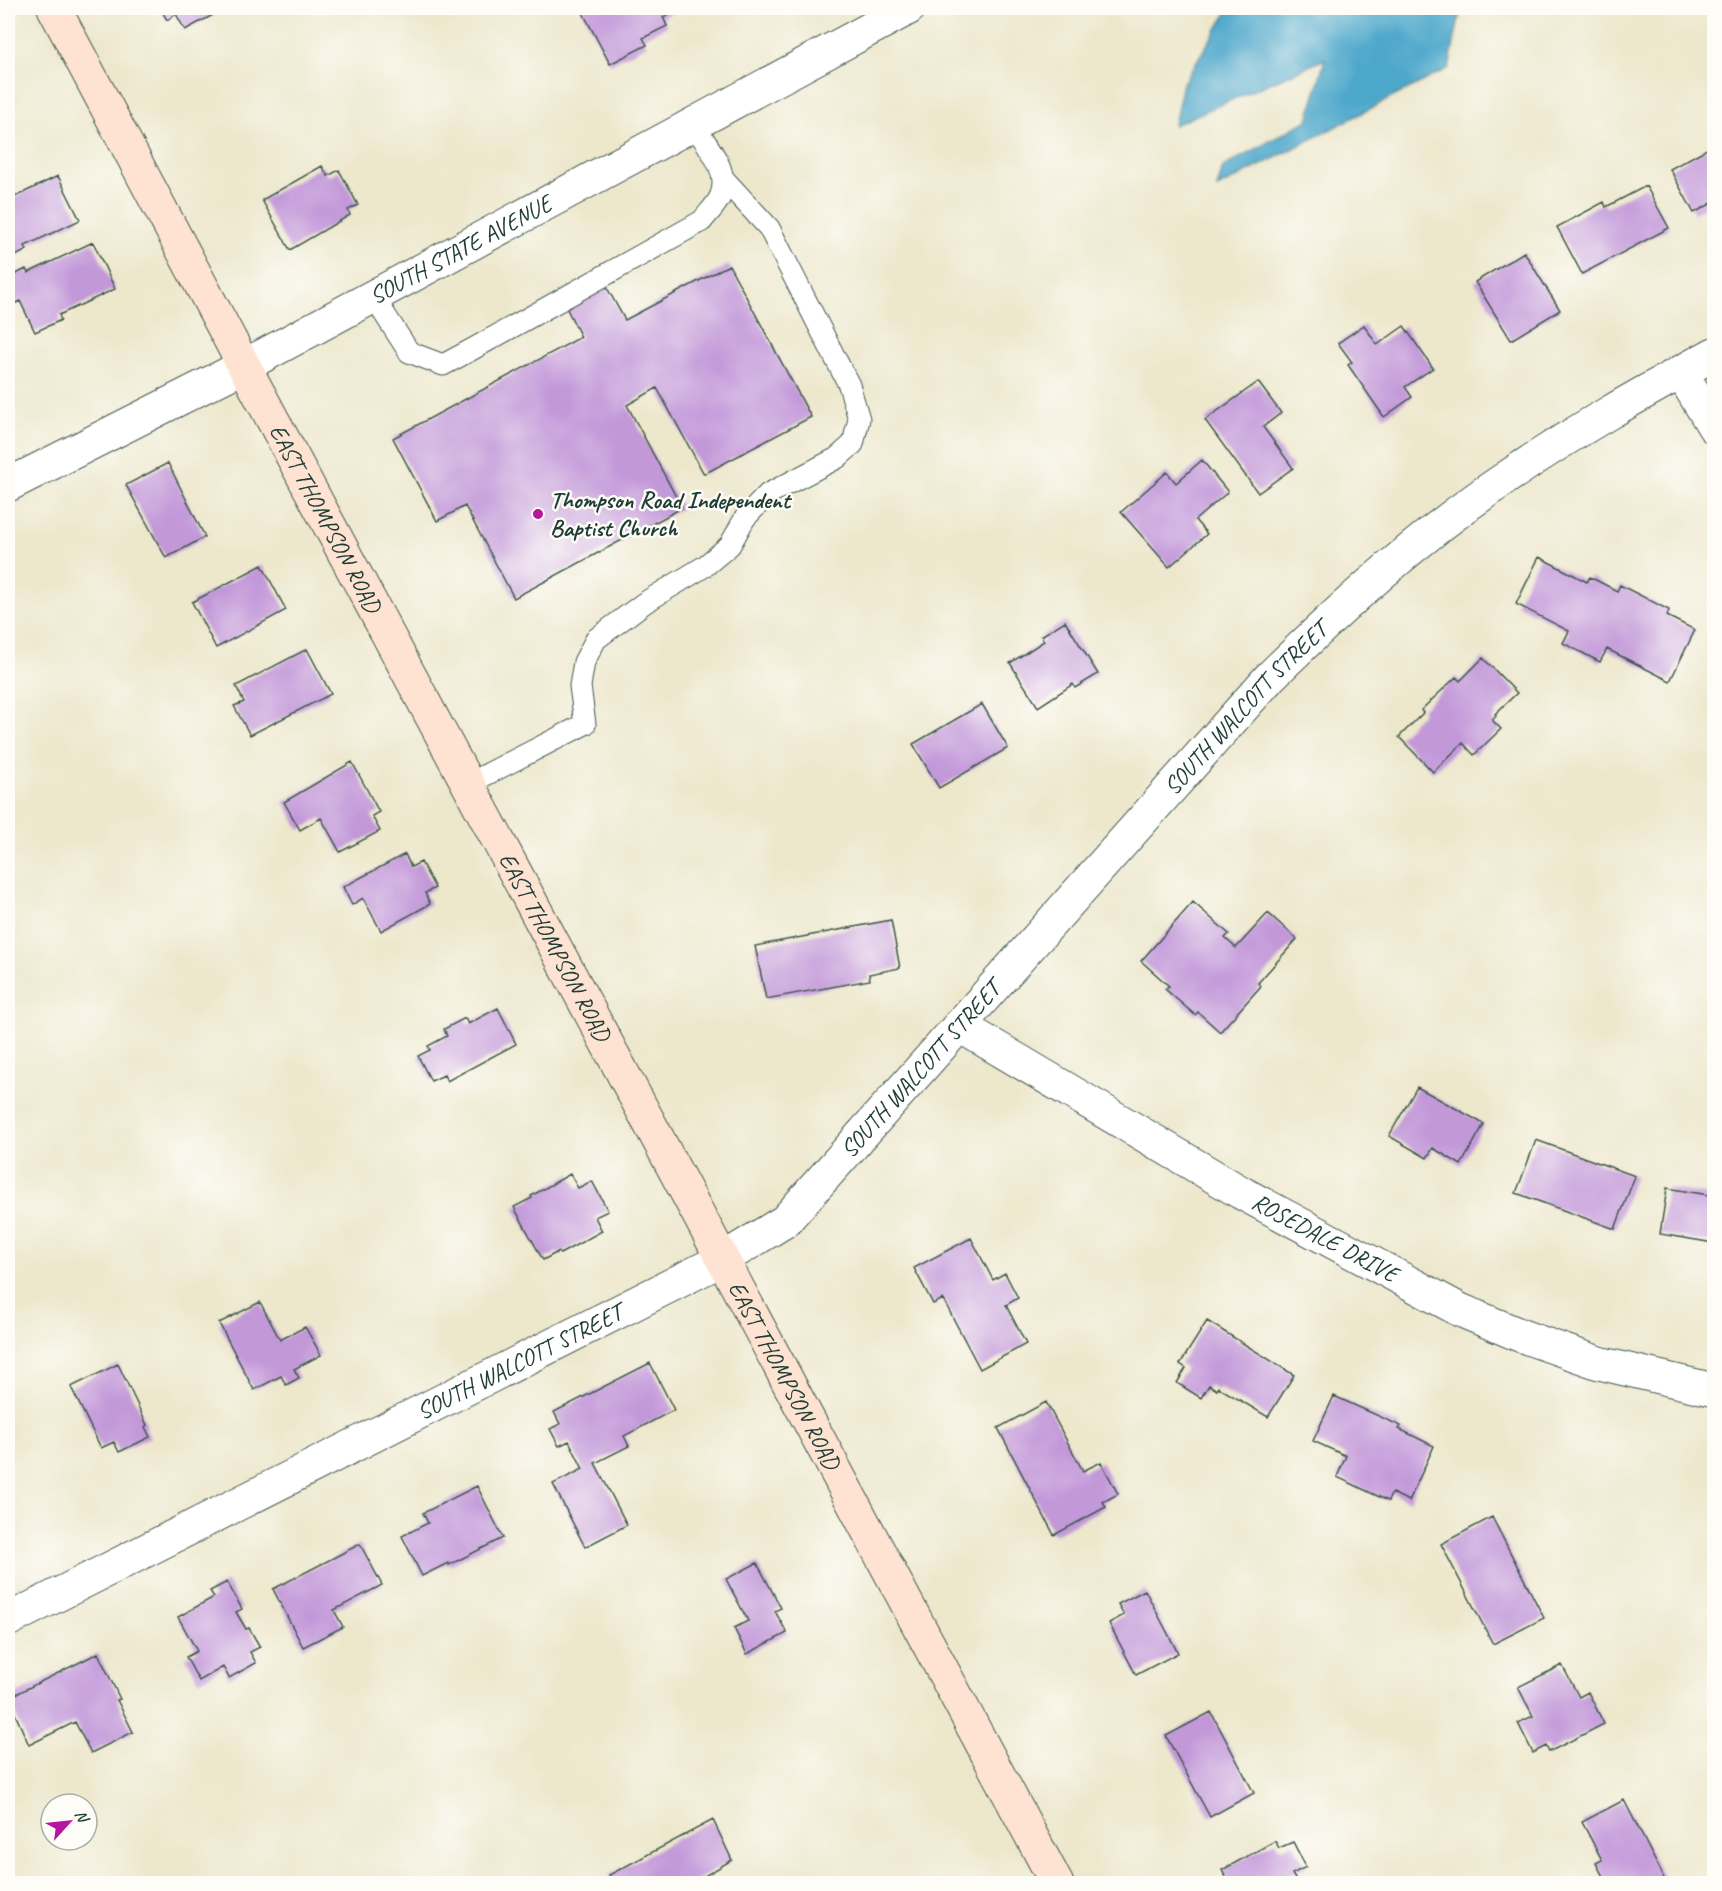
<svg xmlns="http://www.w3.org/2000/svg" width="1722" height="1891" viewBox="0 0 1722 1891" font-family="Caveat,sans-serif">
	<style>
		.water { fill: #4ea7cb; stroke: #367280; stroke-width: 1.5 }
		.building { fill: #c298d9 }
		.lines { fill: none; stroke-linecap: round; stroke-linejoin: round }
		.lane-casing { stroke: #3e564b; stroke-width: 23 }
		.street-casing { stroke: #3e564b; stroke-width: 35 }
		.secondary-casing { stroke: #3e564b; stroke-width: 35 }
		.lane { stroke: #fff; stroke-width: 21 }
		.street { stroke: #fff; stroke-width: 33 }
		.secondary { stroke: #fee3d2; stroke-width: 33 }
		.poi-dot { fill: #b5179e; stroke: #fdfcf7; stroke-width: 2 }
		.labels { text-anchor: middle; stroke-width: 5; stroke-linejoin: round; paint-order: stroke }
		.street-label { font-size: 24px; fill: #1f3d34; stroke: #fdfcf7 }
		.poi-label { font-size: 24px; font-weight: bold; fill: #1f3d34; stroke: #fdfcf7; text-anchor: start }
	</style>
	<rect width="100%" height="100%" fill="#fdfcf7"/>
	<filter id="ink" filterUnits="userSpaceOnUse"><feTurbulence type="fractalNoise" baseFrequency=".0167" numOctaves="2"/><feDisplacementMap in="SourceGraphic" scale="12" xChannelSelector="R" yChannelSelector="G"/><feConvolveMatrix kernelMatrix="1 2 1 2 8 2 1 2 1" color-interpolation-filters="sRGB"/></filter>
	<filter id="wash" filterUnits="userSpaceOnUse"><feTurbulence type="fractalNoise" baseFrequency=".008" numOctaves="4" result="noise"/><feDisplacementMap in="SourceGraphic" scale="24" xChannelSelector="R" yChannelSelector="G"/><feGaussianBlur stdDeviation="1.35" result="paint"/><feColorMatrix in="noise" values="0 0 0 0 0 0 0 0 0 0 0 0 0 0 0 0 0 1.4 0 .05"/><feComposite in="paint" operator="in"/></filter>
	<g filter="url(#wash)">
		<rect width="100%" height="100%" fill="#ede7cc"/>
		<!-- water -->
		<path class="water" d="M 1230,8 L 1461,8 L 1449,68 L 1217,188 L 1223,167 L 1308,120 L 1325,59 L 1174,125 L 1183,83 Z"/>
		<g id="blocks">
			<!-- building -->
			<path class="building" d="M 160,8 L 226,8 L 185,30 L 176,14 L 167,20 Z
				M 584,8 L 680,8 L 663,17 L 667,26 L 643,38 L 647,45 L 610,64 L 581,9 Z
				M 1714,145 L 1714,202 L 1694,213 L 1670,169 Z
				M 322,166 L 328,176 L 339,170 L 358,205 L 348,210 L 350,215 L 290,250 L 262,200 Z
				M 58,176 L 80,220 L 25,246 L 27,250 L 8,260 L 8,200 Z
				M 1646,186 L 1669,228 L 1582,274 L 1557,227 L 1604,202 L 1606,207 Z
				M 93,242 L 115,289 L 59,315 L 61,320 L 35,332 L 20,301 L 8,307 L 8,278 L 26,269 L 28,273 Z
				M 1524,252 L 1560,310 L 1511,340 L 1475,282 Z
				M 729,265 L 811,417 L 704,474 L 657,388 L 627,405 L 682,508 L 514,598 L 465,506 L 437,521 L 393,438 L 581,337 L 566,307 L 606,286 L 625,320 Z
				M 1364,325 L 1377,345 L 1404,326 L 1433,368 L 1405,387 L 1412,397 L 1384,417 L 1348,365 L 1352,362 L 1338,343 Z
				M 1258,382 L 1281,413 L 1263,427 L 1293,468 L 1258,493 L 1205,420 Z
				M 1202,460 L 1228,492 L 1195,520 L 1207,534 L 1169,567 L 1121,512 L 1167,472 L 1176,483 Z
				M 168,463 L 205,537 L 166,558 L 126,485 Z
				M 1539,557 L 1587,582 L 1590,577 L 1617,591 L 1620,585 L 1669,610 L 1667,616 L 1695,630 L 1670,681 L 1607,649 L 1600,662 L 1563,643 L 1569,631 L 1516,604 Z
				M 262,565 L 286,610 L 216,648 L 192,602 Z
				M 1065,621 L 1098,674 L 1075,688 L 1073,684 L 1038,707 L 1010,663 L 1044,641 L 1041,636 Z
				M 307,649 L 331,694 L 250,735 L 234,706 L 244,702 L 236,686 Z
				M 1483,658 L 1517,693 L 1495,714 L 1496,716 L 1492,720 L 1501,729 L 1474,755 L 1463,743 L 1433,772 L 1399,737 L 1423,713 L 1421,710 L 1456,677 L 1460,681 Z
				M 982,704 L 1008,748 L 939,788 L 913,744 Z
				M 352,762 L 379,812 L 372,816 L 380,831 L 340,852 L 321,818 L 300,830 L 284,802 Z
				M 405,854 L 411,867 L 421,862 L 435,888 L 425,893 L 430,904 L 381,931 L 363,898 L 352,905 L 343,887 Z
				M 1193,902 L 1229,934 L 1225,938 L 1236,948 L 1268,913 L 1297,939 L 1258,983 L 1261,986 L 1220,1032 L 1198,1012 L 1195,1015 L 1165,989 L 1169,986 L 1141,961 Z
				M 891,920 L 900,968 L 869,974 L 870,980 L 766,999 L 755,946 Z
				M 498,1008 L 516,1044 L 447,1081 L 444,1075 L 431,1081 L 418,1056 L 430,1050 L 428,1046 L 447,1036 L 444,1029 L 465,1018 L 468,1024 Z
				M 1417,1087 L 1484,1124 L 1461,1165 L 1433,1148 L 1427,1158 L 1389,1136 Z
				M 1536,1140 L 1635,1176 L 1615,1229 L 1516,1193 Z
				M 570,1174 L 578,1188 L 592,1181 L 608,1211 L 595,1217 L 602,1231 L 560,1254 L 558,1252 L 543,1260 L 514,1207 L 532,1198 L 531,1196 Z
				M 1667,1188 L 1714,1196 L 1714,1243 L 1660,1234 Z
				M 971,1238 L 993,1280 L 1005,1273 L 1018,1298 L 1006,1305 L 1026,1344 L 980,1369 L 943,1299 L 933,1304 L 914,1268 Z
				M 260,1302 L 280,1340 L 305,1327 L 321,1355 L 294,1369 L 299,1378 L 286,1385 L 281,1376 L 254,1390 L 219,1323 Z
				M 1207,1321 L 1294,1375 L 1268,1417 L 1218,1387 L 1217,1390 L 1209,1385 L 1201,1398 L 1177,1383 L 1186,1368 L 1180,1364 Z
				M 650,1363 L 674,1410 L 624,1436 L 629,1446 L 595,1463 L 627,1525 L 585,1547 L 553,1484 L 583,1469 L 569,1441 L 559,1446 L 550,1429 L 560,1424 L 554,1412 Z
				M 118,1364 L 147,1425 L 145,1427 L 150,1437 L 119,1452 L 114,1442 L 101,1448 L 71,1387 Z
				M 1334,1396 L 1401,1426 L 1399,1429 L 1434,1446 L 1409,1501 L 1392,1493 L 1388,1501 L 1337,1477 L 1346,1456 L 1313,1441 Z
				M 1046,1402 L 1083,1471 L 1101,1462 L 1118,1494 L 1103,1502 L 1106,1507 L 1054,1535 L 998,1428 Z
				M 477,1486 L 503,1538 L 449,1565 L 448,1563 L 422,1576 L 402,1536 L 428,1523 L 423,1513 Z
				M 1492,1517 L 1544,1618 L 1493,1644 L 1441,1544 Z
				M 360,1544 L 382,1585 L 334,1610 L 343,1627 L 303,1647 L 273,1589 Z
				M 757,1563 L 781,1608 L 775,1611 L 787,1633 L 747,1654 L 734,1628 L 748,1621 L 726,1579 Z
				M 227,1582 L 242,1609 L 236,1612 L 246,1629 L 249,1628 L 260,1647 L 250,1652 L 256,1663 L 229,1678 L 223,1667 L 199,1681 L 186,1657 L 197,1651 L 178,1617 L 214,1597 L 210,1591 Z
				M 1145,1590 L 1178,1653 L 1136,1675 L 1109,1623 L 1124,1615 L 1118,1604 Z
				M 98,1653 L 120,1699 L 117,1700 L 133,1732 L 91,1753 L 75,1722 L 29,1745 L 8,1698 Z
				M 1562,1665 L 1579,1697 L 1588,1692 L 1604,1724 L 1549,1752 L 1546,1746 L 1533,1753 L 1518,1723 L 1533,1716 L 1518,1687 Z
				M 1211,1712 L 1254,1793 L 1210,1817 L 1166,1736 Z
				M 1624,1800 L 1667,1884 L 1607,1884 L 1596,1863 L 1602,1860 L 1582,1822 Z
				M 713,1820 L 732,1860 L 691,1884 L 614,1884 L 609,1875 Z
				M 1275,1841 L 1279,1848 L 1293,1842 L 1306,1867 L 1292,1874 L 1298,1884 L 1229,1884 L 1222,1870 Z"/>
		</g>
	</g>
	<g filter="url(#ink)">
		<use href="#blocks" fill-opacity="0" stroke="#3e564b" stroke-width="1.5"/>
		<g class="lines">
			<defs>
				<path id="lane" d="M 373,296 L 409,352 L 443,365 L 471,350 L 702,221 C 708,213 716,206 720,197 C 732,172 706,144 693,124
					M 468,784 L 585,724 L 580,686 L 584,662 L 596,639 L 644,603 L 705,566 L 730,545 L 745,518 L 768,494 L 837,458 L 853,444 L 859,419 L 849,385 L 769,228 L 723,178"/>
				<g id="street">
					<path d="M 1681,372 L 1714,427"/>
					<path id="s1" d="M 8,485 L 244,366 L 909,8"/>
					<path id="s2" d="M 960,1026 L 1240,1192 L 1460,1310 L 1522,1336 L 1599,1363 L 1714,1390"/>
					<path id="s3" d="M 8,1620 L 723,1259 L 785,1221 L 1270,677 C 1343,606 1418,537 1503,480 C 1571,433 1642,393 1714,354"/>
				</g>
				<g id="secondary">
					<path id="s4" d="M 54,8 L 244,366 L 1057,1884"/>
				</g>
			</defs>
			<!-- lane casing -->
			<use href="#lane" class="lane-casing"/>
			<!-- street casing -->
			<use href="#street" class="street-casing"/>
			<!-- secondary casing -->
			<use href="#secondary" class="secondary-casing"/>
			<!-- lane -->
			<use href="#lane" class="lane"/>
			<!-- street -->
			<use href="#street" class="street"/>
			<!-- secondary -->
			<use href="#secondary" class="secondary"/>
		</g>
	</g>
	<!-- markers -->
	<circle class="poi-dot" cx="538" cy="514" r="6"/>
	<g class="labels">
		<!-- street labels -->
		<g class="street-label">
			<text dy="8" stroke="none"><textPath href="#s1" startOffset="510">SOUTH STATE AVENUE</textPath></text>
			<text dy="8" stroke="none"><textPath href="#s4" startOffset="578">EAST THOMPSON ROAD</textPath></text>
			<text dy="8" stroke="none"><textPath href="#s3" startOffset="1563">SOUTH WALCOTT STREET</textPath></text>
			<text dy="8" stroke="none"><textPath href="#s4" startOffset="1064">EAST THOMPSON ROAD</textPath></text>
			<text dy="8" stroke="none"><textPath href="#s3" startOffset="1077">SOUTH WALCOTT STREET</textPath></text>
			<text dy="8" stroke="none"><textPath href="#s2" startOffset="422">ROSEDALE DRIVE</textPath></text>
			<text dy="8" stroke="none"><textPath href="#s3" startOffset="573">SOUTH WALCOTT STREET</textPath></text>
			<text dy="8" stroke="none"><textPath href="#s4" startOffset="1550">EAST THOMPSON ROAD</textPath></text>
		</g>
		<!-- poi labels -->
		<g class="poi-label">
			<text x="550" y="508">Thompson Road Independent<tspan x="550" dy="28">Baptist Church</tspan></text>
		</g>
	</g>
	<!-- margin -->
	<rect width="1722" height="1891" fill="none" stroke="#fdfcf7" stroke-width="30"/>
	<!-- north arrow -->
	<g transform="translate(69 1822) rotate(63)"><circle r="28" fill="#fdfcf7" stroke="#a4b0a9" stroke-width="1.5"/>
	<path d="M0-4.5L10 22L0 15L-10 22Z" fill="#b5179e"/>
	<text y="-9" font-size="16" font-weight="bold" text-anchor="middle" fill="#1f3d34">N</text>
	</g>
</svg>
